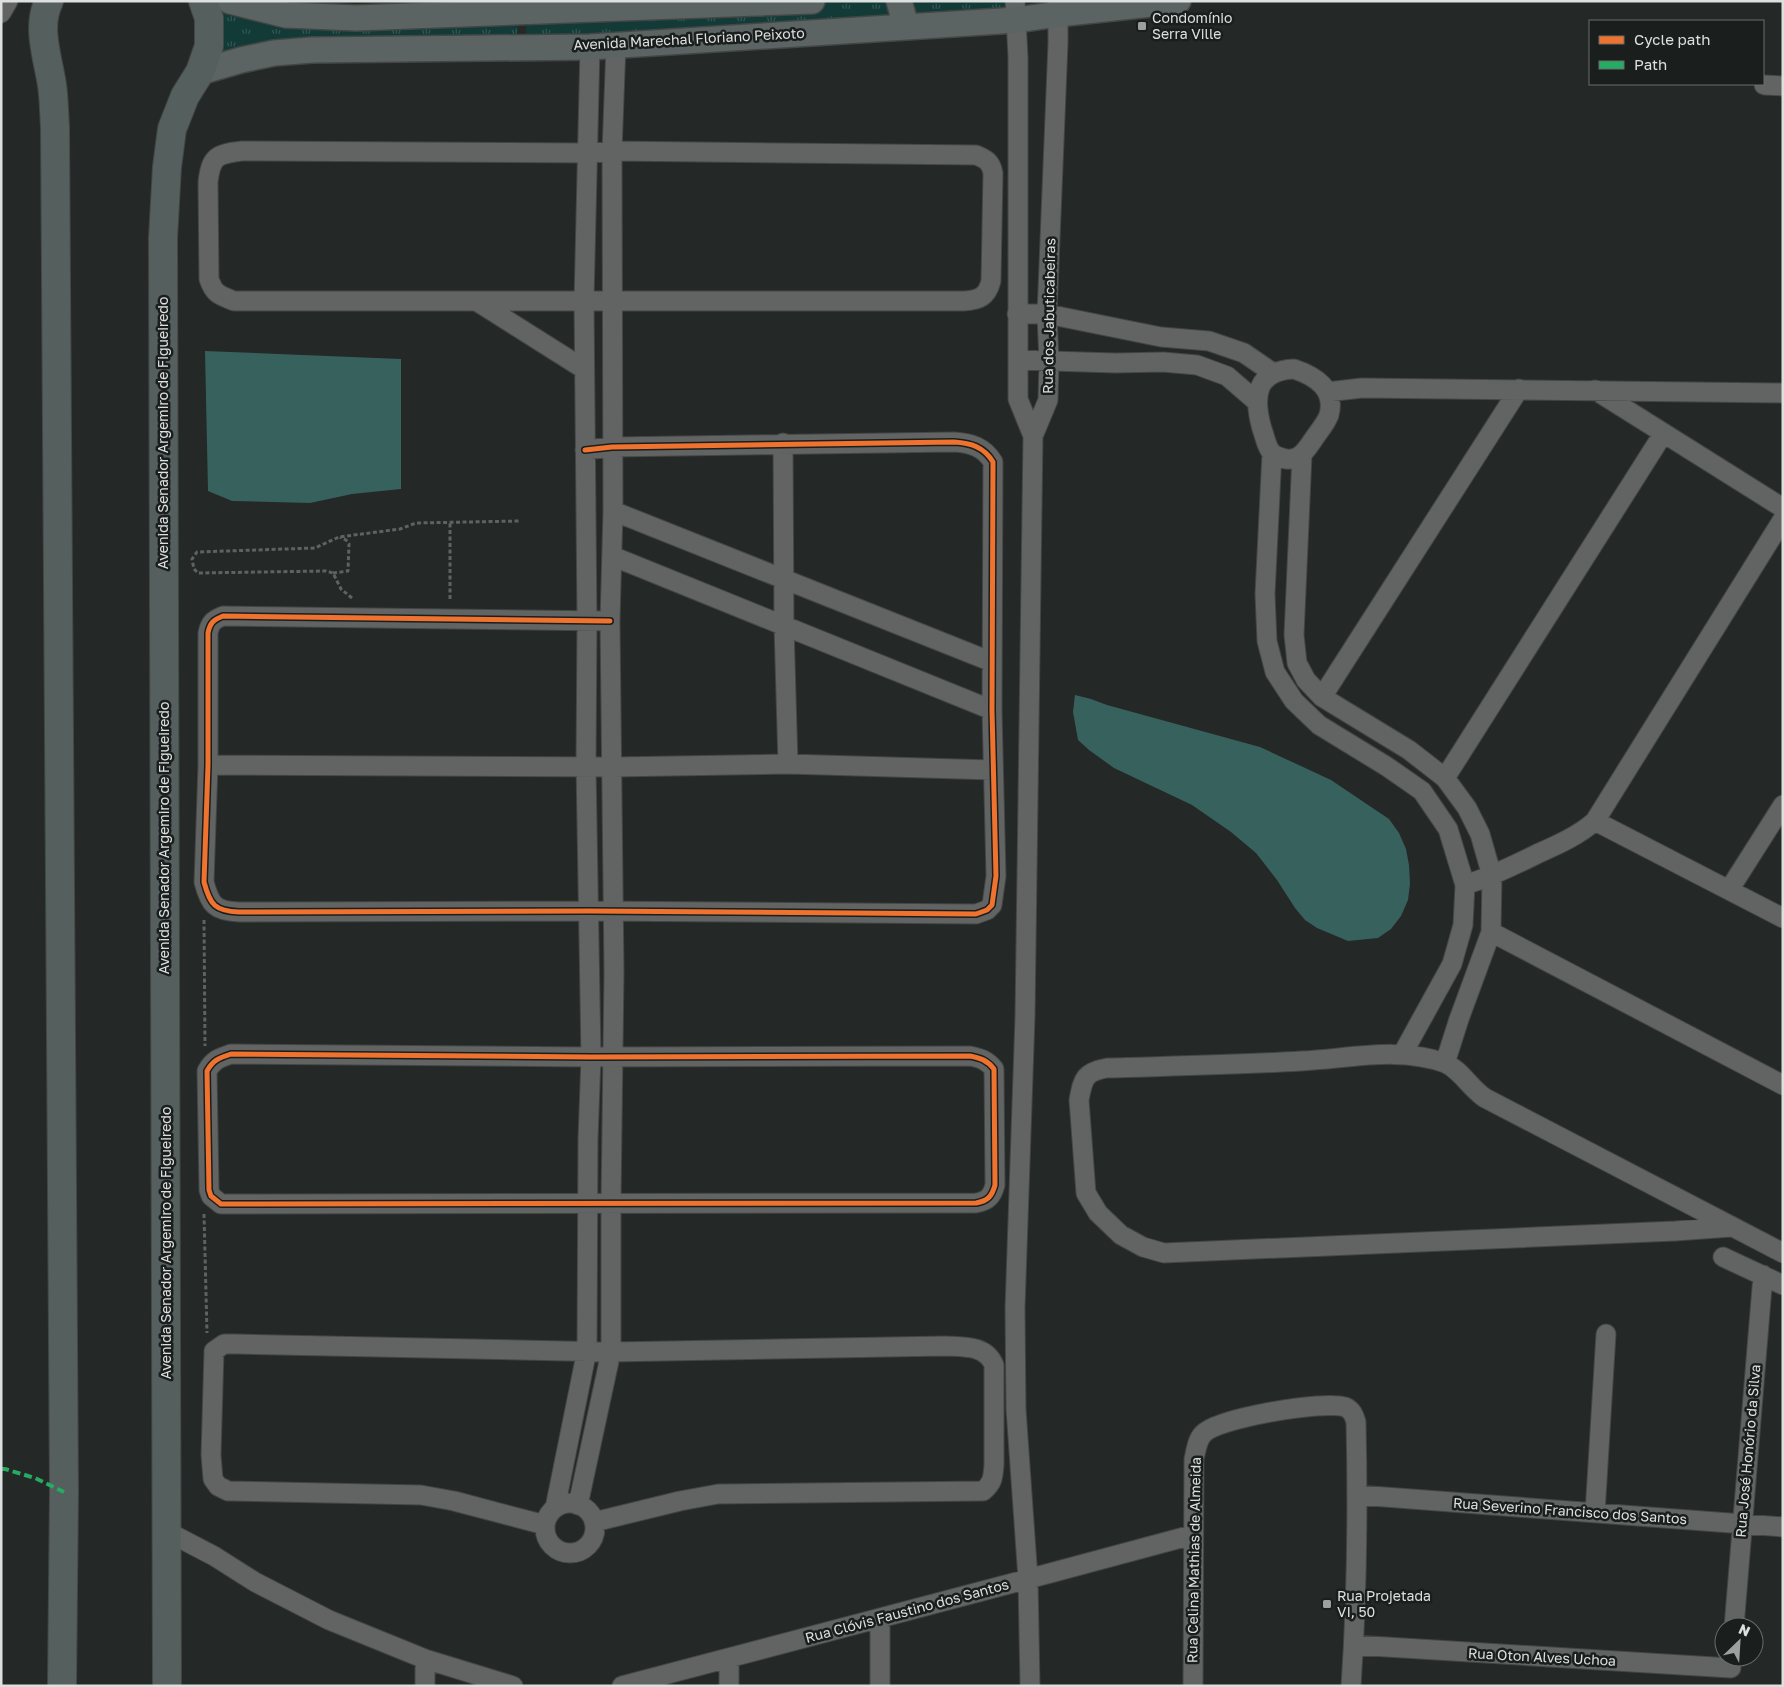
<svg xmlns="http://www.w3.org/2000/svg" width="1784" height="1687" viewBox="0 0 1784 1687" font-family="'Golos Text',sans-serif">
	<style>
		.grass { fill: url(#grass-tufts) }
		.water { fill: #37615d }
		.lines { fill: none; stroke-linecap: round; stroke-linejoin: round }
		.minor-casing { stroke: #434645; stroke-width: 21 }
		.major-casing { stroke: #434645; stroke-width: 28 }
		.highway-casing { stroke: #434645; stroke-width: 30 }
		.path { stroke: #606262; stroke-width: 3; stroke-dasharray: 4 2.5; stroke-linecap: butt }
		.minor { stroke: #626464; stroke-width: 19 }
		.major { stroke: #5b6462; stroke-width: 25 }
		.highway { stroke: #545f5e; stroke-width: 28 }
		.quiet { stroke: #26ab63; stroke-width: 4; stroke-dasharray: 8 4; stroke-linecap: butt }
		.cycleway-casing { stroke: #1a1f1e; stroke-width: 8 }
		.cycleway { stroke: #ef722f; stroke-width: 5 }
		.poi-dot { fill: #9ca09f; stroke: #1a1f1e; stroke-width: 2 }
		.labels { text-anchor: middle; stroke-width: 5; stroke-linejoin: round; paint-order: stroke }
		.poi-label { font-size: 14px; fill: #dce0df; stroke: #1a1f1e; text-anchor: start }
		.street-label { font-size: 14px; fill: #dce0df; stroke: #1a1f1e }
	</style>
	<defs>
		<pattern id="grass-tufts" width="24" height="20" patternUnits="userSpaceOnUse" patternTransform="scale(1.25)"><rect width="24" height="20" fill="#123a37"/><path d="M3 7l-1-3M5 7V3M7 7l1-3M15 17l-1-3M17 17v-4M19 17l1-3" fill="none" stroke="#345654"/></pattern>
	</defs>
	<rect width="100%" height="100%" fill="#242827"/>
	<!-- grass -->
	<path class="grass" d="M 208,1 L 287,20 L 519,17 L 516,43 L 208,65 Z
		M 798,1 L 896,1 L 902,22 L 526,43 L 526,12 Z
		M 902,1 L 1012,1 L 1013,18 L 908,23 Z"/>
	<!-- water -->
	<path class="water" d="M 205,351 L 401,359 L 401,489 L 352,494 L 310,503 L 232,501 L 208,491 Z
		M 1075,695 L 1091,699 L 1107,705 L 1260,747 L 1331,780 L 1389,819 L 1399,833 L 1406,849 L 1409,865 L 1410,884 L 1408,900 L 1401,916 L 1391,929 L 1378,938 L 1348,941 L 1317,928 L 1305,920 L 1295,908 L 1277,880 L 1256,853 L 1231,832 L 1192,805 L 1114,768 L 1089,750 L 1078,740 L 1073,712 Z"/>
	<g class="lines">
		<defs>
			<path id="minor" d="M 1015,1 L 1018,57 L 1018,399 L 1033,436 L 1025,1017 L 1015,1308 L 1016,1409 L 1028,1579 L 1030,1686
				M 1,13 L 8,1
				M 1764,85 L 1783,86
				M 242,151 L 589,153 L 612,151 L 976,155 C 986,159 991,162 993,173 L 991,281 C 987,297 979,300 964,301 L 234,301 C 219,295 214,294 209,279 L 208,182 C 211,156 217,154 242,151 Z
				M 478,302 L 584,369
				M 1017,314 L 1047,314 L 1161,337 L 1209,341 L 1244,353 L 1273,373
				M 1018,360 L 1116,363 L 1163,362 L 1197,365 L 1227,376 L 1256,401
				M 1294,369 C 1315,376 1336,389 1329,415 C 1326,423 1320,430 1315,437 C 1308,447 1301,461 1286,459 C 1282,458 1275,456 1272,453 C 1266,447 1265,436 1262,429 C 1253,397 1255,371 1294,369 Z
				M 1595,390 L 1783,508
				M 1327,392 L 1362,388 L 1783,393
				M 1033,436 L 1048,400 L 1049,362 L 1047,314 L 1058,43 L 1058,1
				M 783,443 L 784,626 L 788,764
				M 585,450 L 612,447 L 954,442 C 971,443 984,447 993,462 L 992,710 L 996,876 L 992,905 L 987,910 L 976,914 L 589,911 L 239,912 C 215,911 210,905 204,882 L 208,765 L 208,633 C 210,623 213,620 223,616 L 610,621
				M 1272,453 L 1265,594 L 1267,641 L 1275,672 L 1294,701 L 1319,725 L 1386,766 L 1422,791 L 1448,829 L 1465,885 L 1463,925 L 1452,964 L 1403,1053
				M 1302,455 L 1294,635 L 1297,663 L 1306,680 L 1322,697 L 1409,750 L 1445,778 L 1467,808 L 1480,834 L 1492,876 L 1491,932 L 1459,1019 L 1445,1063
				M 613,511 L 992,662
				M 612,556 L 992,710
				M 1322,697 L 1519,389
				M 208,765 L 612,767 L 788,764 L 993,770
				M 1445,778 L 1663,434
				M 1595,821 L 1783,918
				M 1465,885 C 1490,877 1513,866 1537,854 C 1557,845 1578,836 1595,821 L 1783,519
				M 1729,890 L 1783,805
				M 1491,932 L 1783,1085
				M 231,1054 L 591,1057 L 970,1056 C 980,1058 987,1060 994,1069 L 995,1185 C 992,1196 988,1201 976,1203 L 221,1204 L 211,1196 L 209,1190 L 207,1071 C 213,1060 219,1058 231,1054 Z
				M 1731,1227 L 1675,1231 L 1164,1253 L 1143,1247 L 1121,1235 L 1098,1213 L 1086,1193 L 1079,1100 C 1083,1079 1084,1072 1107,1068 C 1172,1066 1237,1065 1301,1061 C 1348,1059 1399,1046 1445,1063 C 1461,1070 1470,1088 1485,1098 L 1783,1253
				M 1723,1257 L 1783,1285
				M 1358,1495 L 1783,1527
				M545 1528a25 25 0 1 1 50 0a25 25 0 1 1-50 0Z
				M 578,1505 L 611,1352 L 611,1203 L 614,972 L 610,621 L 613,511 L 612,151 L 616,45
				M 555,1508 L 587,1350 L 588,1139 L 591,1057 L 586,766 L 587,621 L 584,301 L 590,47
				M 1595,1513 L 1606,1334
				M 545,1525 L 454,1501 L 421,1495 L 228,1491 L 218,1486 L 213,1479 L 211,1455 L 214,1351 L 224,1344 L 236,1344 L 611,1352 L 945,1346 C 964,1347 986,1345 994,1365 L 994,1465 C 993,1477 993,1483 983,1491 L 718,1494 L 680,1501 L 594,1522
				M 166,1531 L 214,1556 L 255,1582 L 329,1620 L 425,1659 L 513,1686
				M 880,1619 L 880,1686
				M 1734,1627 L 1763,1275
				M 1354,1645 L 1731,1668
				M 425,1659 L 425,1686
				M 622,1686 L 1028,1579 L 1192,1535
				M 729,1686 L 729,1658
				M 1193,1686 L 1194,1459 C 1196,1451 1197,1440 1203,1434 C 1217,1418 1325,1400 1345,1407 C 1352,1410 1354,1415 1356,1422 C 1358,1510 1357,1598 1351,1686"/>
			<path id="major" d="M 230,1 L 286,15 L 356,18 L 812,1
				M 899,1 L 906,26
				M 200,72 L 241,60 L 274,53 L 312,50 L 590,47 L 1017,20 L 1058,14 L 1178,1"/>
			<path id="highway" d="M 49,1 C 36,27 48,58 52,85 C 54,98 54,113 55,127 L 64,1492 L 62,1686
				M 167,1686 L 163,238 L 167,167 L 172,129 L 185,96 L 200,72 L 209,46 L 209,18 L 203,1"/>
		</defs>
		<!-- minor casing -->
		<use href="#minor" class="minor-casing"/>
		<!-- major casing -->
		<use href="#major" class="major-casing"/>
		<!-- highway casing -->
		<use href="#highway" class="highway-casing"/>
		<!-- path -->
		<path class="path" d="M 333,573 L 348,571 L 349,544 L 346,540 L 340,537
			M 352,598 L 341,589 L 333,573 L 326,571 L 198,573 L 194,569 L 192,559 L 197,552 L 315,548 L 339,537 L 400,529 L 416,523 L 521,521
			M 450,599 L 450,521
			M 204,920 L 205,1046
			M 204,1214 L 207,1333"/>
		<!-- minor -->
		<use href="#minor" class="minor"/>
		<!-- major -->
		<use href="#major" class="major"/>
		<!-- highway -->
		<use href="#highway" class="highway"/>
		<!-- quiet -->
		<path class="quiet" d="M 1,1469 L 5,1469 L 35,1478 L 64,1492"/>
		<defs>
			<path id="cycleway" d="M 585,450 L 612,447 L 954,442 C 971,443 984,447 993,462 L 992,710 L 996,876 L 992,905 L 987,910 L 976,914 L 589,911 L 239,912 C 215,911 210,905 204,882 L 208,765 L 208,633 C 210,623 213,620 223,616 L 610,621
				M 231,1054 L 591,1057 L 970,1056 C 980,1058 987,1060 994,1069 L 995,1185 C 992,1196 988,1201 976,1203 L 221,1204 L 211,1196 L 209,1190 L 207,1071 C 213,1060 219,1058 231,1054 Z"/>
		</defs>
		<!-- cycleway casing -->
		<use href="#cycleway" class="cycleway-casing"/>
		<!-- cycleway -->
		<use href="#cycleway" class="cycleway"/>
	</g>
	<!-- markers -->
	<g class="poi-dot">
		<rect x="1137" y="21" width="10" height="10" rx="2.5"/>
		<rect x="1322" y="1599" width="10" height="10" rx="2.5"/>
	</g>
	<g class="labels">
		<!-- poi labels -->
		<g class="poi-label">
			<text x="1152" y="23">Condomínio<tspan x="1152" dy="16">Serra Ville</tspan></text>
			<text x="1337" y="1601">Rua Projetada<tspan x="1337" dy="16">VI, 50</tspan></text>
		</g>
		<!-- street labels -->
		<g class="street-label">
			<text transform="translate(689 39) rotate(-3)" y="5">Avenida Marechal Floriano Peixoto</text>
			<text transform="translate(1049 316) rotate(-89)" y="5">Rua dos Jabuticabeiras</text>
			<text transform="translate(163 433) rotate(-90)" y="5">Avenida Senador Argemiro de Figueiredo</text>
			<text transform="translate(164 838) rotate(-90)" y="5">Avenida Senador Argemiro de Figueiredo</text>
			<text transform="translate(166 1243) rotate(-90)" y="5">Avenida Senador Argemiro de Figueiredo</text>
			<text transform="translate(1748 1451) rotate(-85)" y="5">Rua José Honório da Silva</text>
			<text transform="translate(1570 1511) rotate(4)" y="5">Rua Severino Francisco dos Santos</text>
			<text transform="translate(1194 1560) rotate(-89)" y="5">Rua Celina Mathias de Almeida</text>
			<text transform="translate(907 1611) rotate(-15)" y="5">Rua Clóvis Faustino dos Santos</text>
			<text transform="translate(1542 1657) rotate(3)" y="5">Rua Oton Alves Uchoa</text>
		</g>
	</g>
	<!-- border -->
	<rect width="1784" height="1687" fill="none" stroke="#dce0df" stroke-width="5"/>
	<!-- legend -->
	<rect x="1589" y="20" width="175" height="65" fill="#1a1f1e" stroke="#686c6b"/>
	<rect x="1599" y="36" width="25" height="8" fill="#ef722f" stroke="#686c6b"/>
	<text x="1634" y="45" font-size="15" fill="#dce0df">Cycle path</text>
	<rect x="1599" y="61" width="25" height="8" fill="#26ab63" stroke="#686c6b"/>
	<text x="1634" y="70" font-size="15" fill="#dce0df">Path</text>
	<!-- north arrow -->
	<g transform="translate(1739 1642) rotate(25)"><circle r="24" fill="#1a1f1e" stroke="#686c6b"/>
	<path d="M0-4L9 19L0 12L-9 19Z" fill="#9ca09f"/>
	<text y="-8" font-size="14" font-weight="bold" text-anchor="middle" fill="#dce0df">N</text>
	</g>
</svg>
